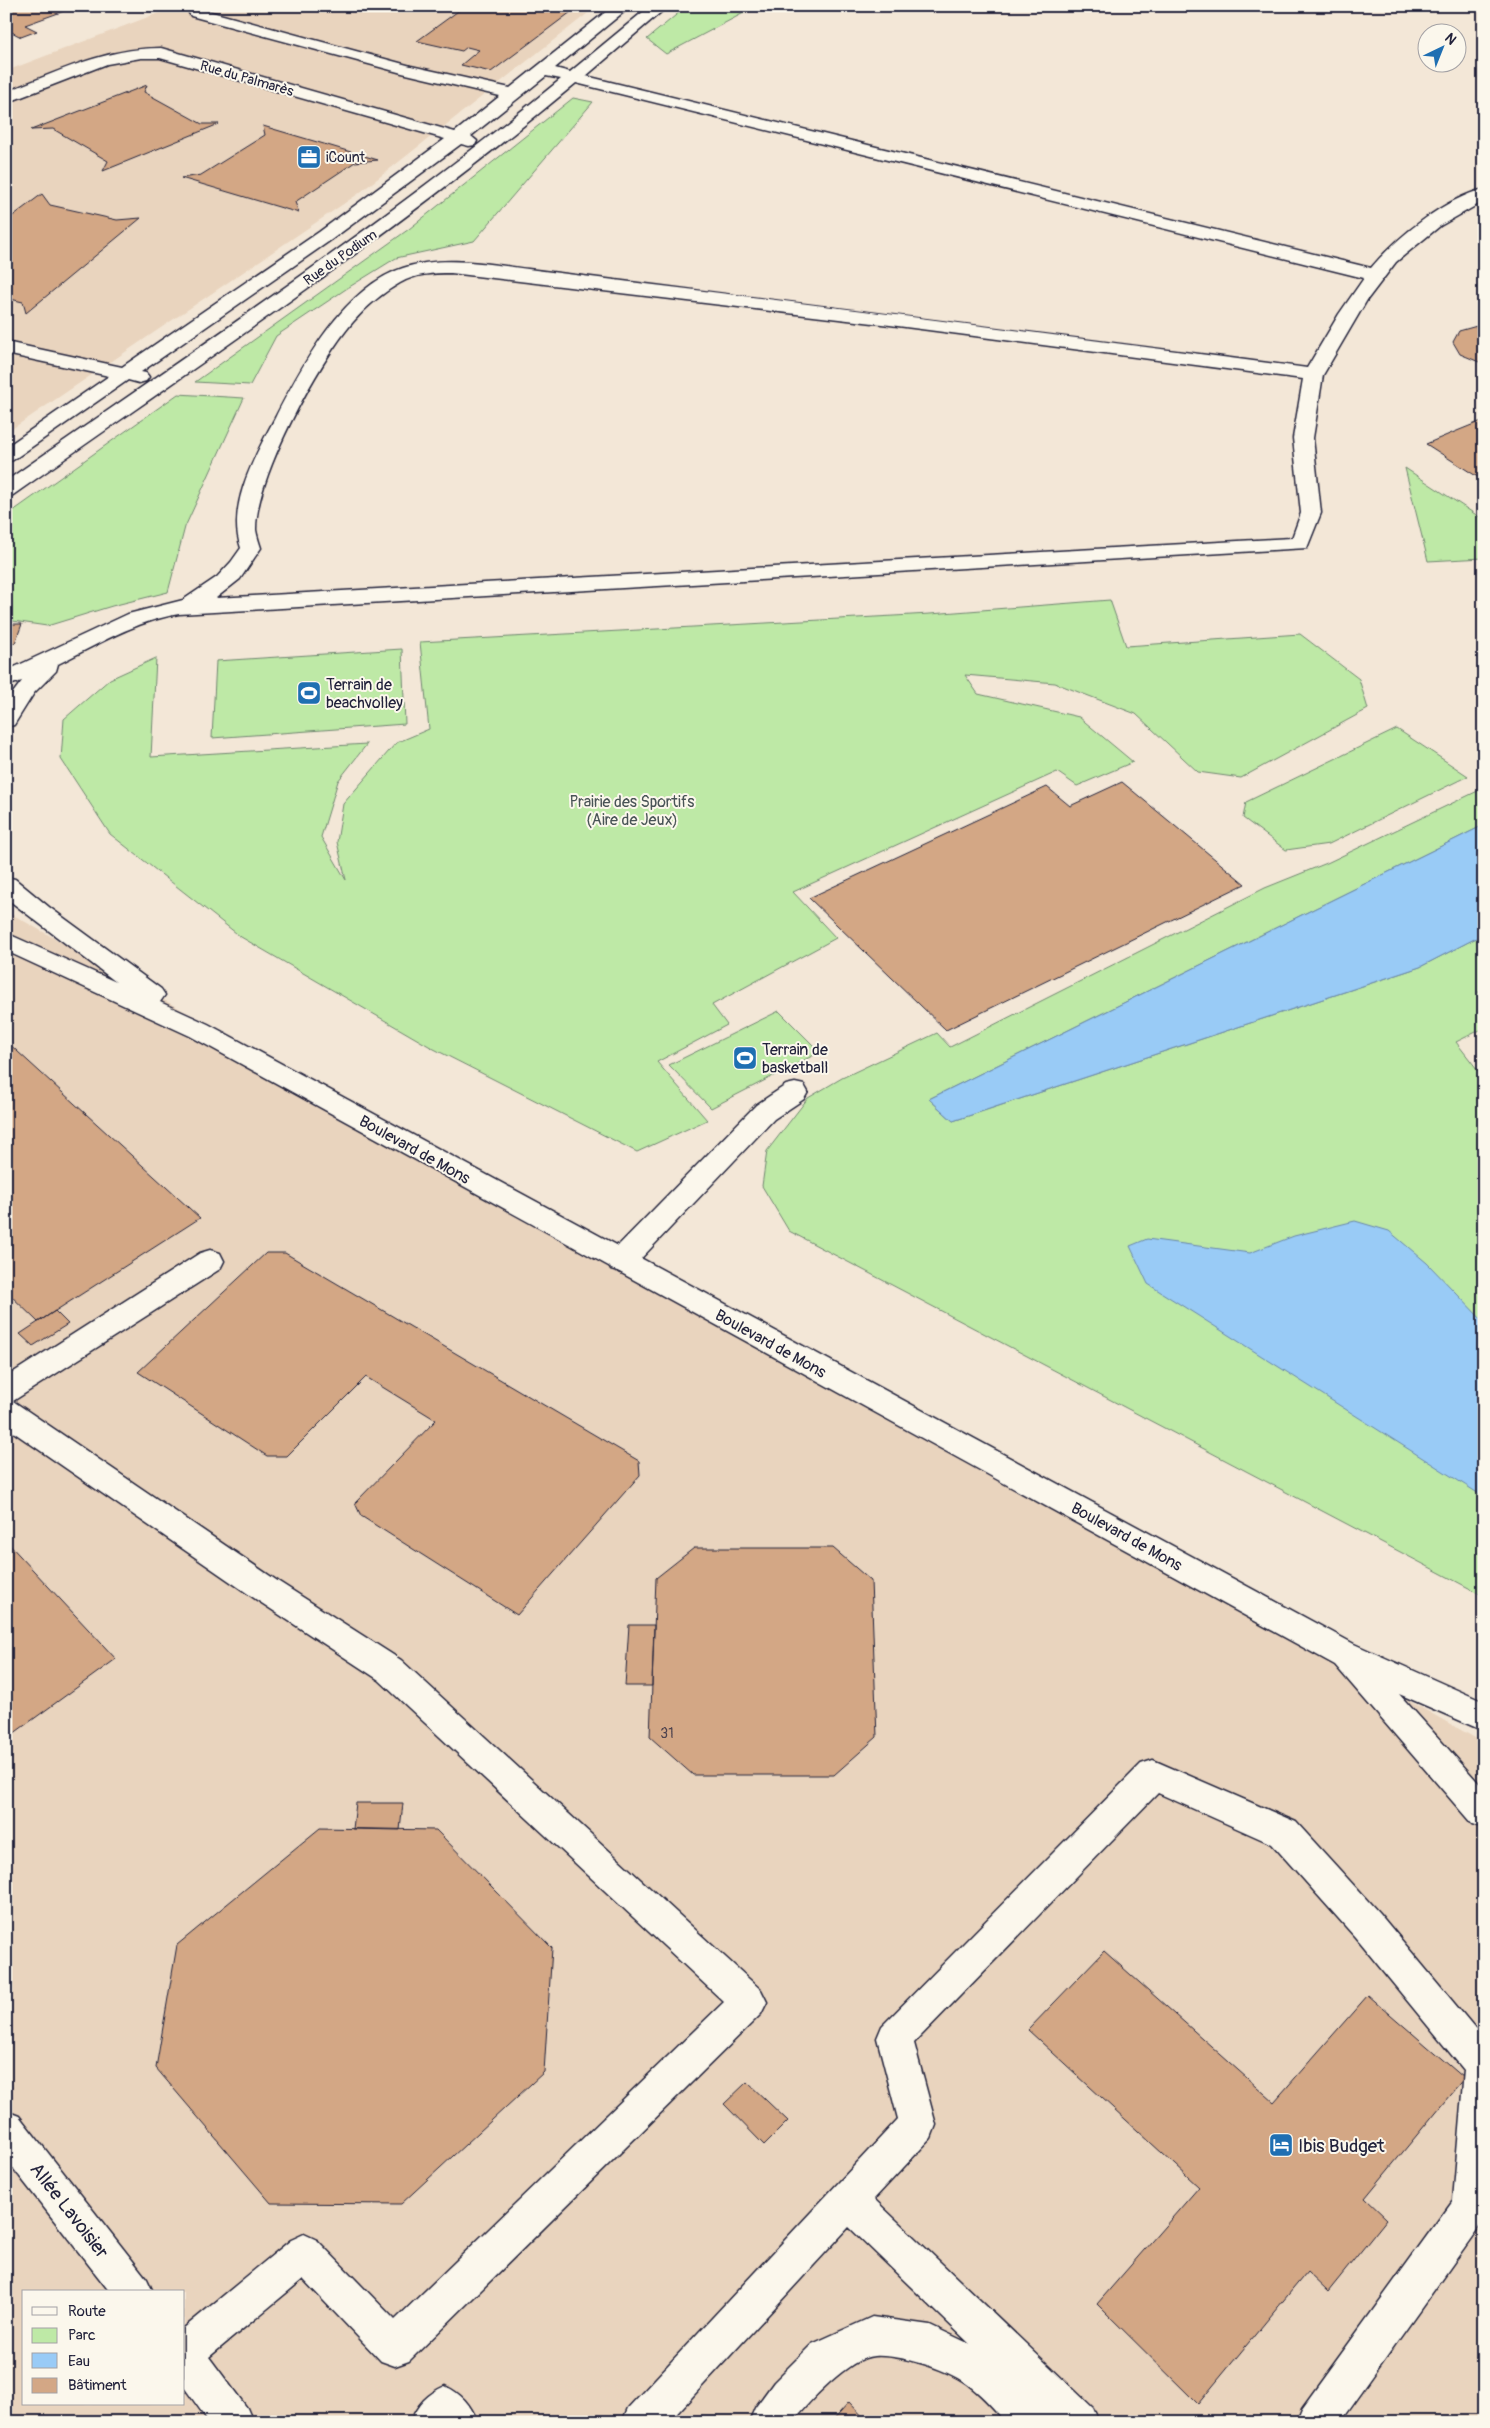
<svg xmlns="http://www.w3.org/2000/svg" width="1490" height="2428" viewBox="0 0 1490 2428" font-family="Pangolin,sans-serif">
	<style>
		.built { fill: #e9d4be; fill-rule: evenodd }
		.green { fill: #bee9a6; stroke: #708670 }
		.water { fill: #99cbf6; stroke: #6987ab }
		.building { fill: #d3a785; stroke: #22223b }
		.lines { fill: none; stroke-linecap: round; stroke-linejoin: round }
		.minor-casing { stroke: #22223b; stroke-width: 3 }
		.major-casing { stroke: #22223b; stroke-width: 3 }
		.minor { fill: #fbf7ec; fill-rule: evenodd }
		.major { fill: #fbf7ec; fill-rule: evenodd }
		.labels { text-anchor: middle; stroke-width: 4; stroke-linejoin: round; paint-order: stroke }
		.far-street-label { font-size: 14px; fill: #22223b; stroke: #fbf7ec }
		.far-poi-label { font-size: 14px; fill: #22223b; stroke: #fbf7ec; text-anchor: start }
		.number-label { font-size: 14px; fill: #4e434e }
		.poi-label { font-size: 16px; fill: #22223b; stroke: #fbf7ec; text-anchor: start }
		.park-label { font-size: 16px; fill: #495456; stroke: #fbf7ec }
		.street-label { font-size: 16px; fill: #22223b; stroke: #fbf7ec }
		.near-poi-label { font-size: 19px; fill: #22223b; stroke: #fbf7ec; text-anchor: start }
		.near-street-label { font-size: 19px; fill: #22223b; stroke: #fbf7ec }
	</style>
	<rect width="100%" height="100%" fill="#f3e7d7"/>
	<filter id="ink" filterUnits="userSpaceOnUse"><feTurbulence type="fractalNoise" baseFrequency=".02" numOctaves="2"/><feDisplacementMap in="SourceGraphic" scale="10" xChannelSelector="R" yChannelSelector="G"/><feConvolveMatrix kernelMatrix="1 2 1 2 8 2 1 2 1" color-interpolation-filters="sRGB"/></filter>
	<g filter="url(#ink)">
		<!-- built -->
		<path class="built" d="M 177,6 L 597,6 L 358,194 L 6,433 L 6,71 Z
			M 6,911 L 1484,1743 L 1484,2422 L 6,2422 ZM 24,2292 L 184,2292 L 184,2404 L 24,2404 Z"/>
		<!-- green -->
		<path class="green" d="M 687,6 L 757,6 L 666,54 L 647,39 Z
			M 573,98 L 593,102 L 474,241 L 396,258 L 346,289 L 276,336 L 250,385 L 195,382 L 409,229 Z
			M 178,394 L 244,398 L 185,527 L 168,592 L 112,606 L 47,626 L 6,620 L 6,516 Z
			M 1405,468 L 1484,520 L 1484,558 L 1428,561 Z
			M 1110,600 L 1126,646 L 1300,634 L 1359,679 L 1368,709 L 1241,778 L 1198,772 L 1136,714 L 1055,683 L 965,675 L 978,694 L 1079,717 L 1133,762 L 1077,786 L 1057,772 L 793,892 L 836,938 L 712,1005 L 727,1025 L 657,1062 L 707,1120 L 637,1152 L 434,1049 L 241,937 L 110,834 L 61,759 L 64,719 L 110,679 L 156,658 L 151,757 L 367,744 L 338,781 L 321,837 L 346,880 L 337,842 L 343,804 L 396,743 L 429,729 L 420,642 L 930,614 Z
			M 402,649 L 405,724 L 212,738 L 216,661 Z
			M 1397,729 L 1468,776 L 1329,844 L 1286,850 L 1243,818 L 1246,802 Z
			M 1484,788 L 1484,825 L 929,1099 L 953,1121 L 1420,967 L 1484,934 L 1484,990 L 1478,992 L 1484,999 L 1484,1028 L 1456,1042 L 1484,1078 L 1484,1596 L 789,1231 L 762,1186 L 767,1151 L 808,1098 L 842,1078 L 937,1033 L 950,1047 L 1265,888 L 1327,863 Z
			M 779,1011 L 820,1052 L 711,1108 L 669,1065 Z"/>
		<!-- water -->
		<path class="water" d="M 1484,825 L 1484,934 L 1420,967 L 953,1121 L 929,1099 Z
			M 1355,1221 L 1389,1231 L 1427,1263 L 1484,1322 L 1484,1497 L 1148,1284 L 1130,1246 L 1147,1239 L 1250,1253 L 1294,1236 Z"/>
		<!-- building -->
		<path class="building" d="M 6,6 L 54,6 L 64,11 L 25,25 L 37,31 L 21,37 L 6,29 L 6,22 L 12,19 L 6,16 Z
			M 465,6 L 579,6 L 491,72 L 461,65 L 479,50 L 467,47 L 462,51 L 417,41 Z
			M 147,85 L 144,92 L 202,124 L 219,124 L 103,171 L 108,161 L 53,129 L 31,130 Z
			M 263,126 L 378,160 L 355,162 L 295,202 L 299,213 L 181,178 L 201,175 L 265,135 Z
			M 42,194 L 50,205 L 117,220 L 141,218 L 26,313 L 23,302 L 6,298 L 6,221 Z
			M 1484,324 L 1484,364 L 1460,354 L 1453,342 L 1459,331 Z
			M 1484,420 L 1484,481 L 1426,444 L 1452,433 Z
			M 6,624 L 22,624 L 15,643 L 6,642 Z
			M 1122,782 L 1245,884 L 946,1030 L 809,898 L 1047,787 L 1070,806 Z
			M 6,1041 L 200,1218 L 38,1322 L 6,1291 Z
			M 266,1253 L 285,1253 L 639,1461 L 640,1475 L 517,1615 L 361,1516 L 355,1503 L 436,1420 L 366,1377 L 287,1456 L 267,1456 L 138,1372 Z
			M 55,1311 L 68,1324 L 33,1346 L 20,1334 Z
			M 6,1541 L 116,1659 L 6,1739 Z
			M 694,1548 L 833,1548 L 871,1581 L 877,1737 L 834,1775 L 693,1775 L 650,1737 L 656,1578 Z
			M 629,1625 L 654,1625 L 652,1686 L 625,1686 Z
			M 356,1803 L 403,1803 L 400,1830 L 353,1829 Z
			M 320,1828 L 436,1830 L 552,1948 L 544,2072 L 401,2204 L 271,2203 L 156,2068 L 177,1945 Z
			M 1104,1951 L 1274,2102 L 1368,1995 L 1464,2078 L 1365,2198 L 1387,2219 L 1328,2292 L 1307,2272 L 1198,2404 L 1097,2304 L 1199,2187 L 1028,2030 Z
			M 747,2082 L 788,2121 L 764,2145 L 724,2104 Z
			M 849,2402 L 868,2422 L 831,2422 Z"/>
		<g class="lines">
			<defs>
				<path id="minor" d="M 613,6 L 631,6 L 555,68 L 570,72 L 650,6 L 668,6 L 586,76 L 1371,268 C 1397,237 1444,199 1484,189 L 1484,201 L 1440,226 L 1396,262 L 1367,300 L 1323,375 L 1313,438 L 1321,513 L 1307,548 L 179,614 C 136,621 96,645 58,664 L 56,671 L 34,693 L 14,725 L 6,727 L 6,702 L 22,681 L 6,686 L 6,671 L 128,614 L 183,600 L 217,577 L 231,562 L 241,548 C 226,506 256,454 275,418 C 302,365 343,288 403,268 C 443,255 487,264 528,269 C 567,274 607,279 646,284 C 867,311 1087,339 1307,368 L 1339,314 L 1364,278 L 576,83 C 397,232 203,361 13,495 L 6,497 L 6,481 C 193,351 384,224 561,79 L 546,76 L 471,136 L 477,141 L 475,145 L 469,146 L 461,144 L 331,240 L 141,372 L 146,373 L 149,377 L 146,381 L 139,383 L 128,380 L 13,460 L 6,462 L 6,447 L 109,376 L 6,354 L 6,342 L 122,367 L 319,232 L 445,139 L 160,58 L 141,58 L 107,64 L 6,103 L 6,92 C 57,72 105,48 161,48 L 455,132 L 500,96 L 402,73 L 191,16 L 189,13 L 197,8 L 411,66 L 510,88 ZM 451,273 L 890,325 L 1303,379 L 1293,438 L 1301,513 L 1292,538 L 216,598 L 240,579 L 261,548 C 259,542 257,536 256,530 C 255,478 319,361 353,322 C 366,307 382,293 400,283 C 415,274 433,273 451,273 Z
					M 795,1083 L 804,1085 L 808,1092 L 804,1099 L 774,1119 L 631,1269 L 621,1272 L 611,1269 L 607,1261 L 611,1253 L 756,1105 L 786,1085 Z
					M 210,1250 L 220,1253 L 224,1261 L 220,1269 L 13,1401 L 279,1582 L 401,1660 L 761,1990 L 767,2002 L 761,2014 L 409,2361 L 395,2366 L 381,2361 L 303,2279 L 209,2357 L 247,2408 L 253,2422 L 209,2422 L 184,2387 L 184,2328 L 291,2240 L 304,2234 L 317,2240 L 395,2320 L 724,2002 L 379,1680 L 257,1600 L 6,1427 L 6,1377 L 200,1253 Z
					M 1153,1760 L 1296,1822 L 1379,1913 L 1484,2039 L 1484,2220 L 1340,2422 L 1296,2422 L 1302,2408 L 1453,2200 L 1464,2070 L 1355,1937 L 1272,1844 L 1158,1793 L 914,2043 L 936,2125 L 931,2138 L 874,2199 L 1093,2408 L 1099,2422 L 1006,2422 C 995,2410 984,2397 971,2387 C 951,2370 900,2354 874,2356 C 849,2358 808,2402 793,2422 L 749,2422 L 755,2408 L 774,2382 L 812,2344 L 872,2317 L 930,2325 L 970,2344 L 849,2227 L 669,2422 L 622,2422 L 628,2408 L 898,2119 L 877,2038 L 882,2026 L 1141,1764 Z
					M 6,2111 L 19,2116 L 147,2279 L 153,2292 L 110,2292 L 6,2159 Z
					M 445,2386 C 462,2394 470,2404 478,2422 L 410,2422 C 418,2404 427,2394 445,2386 Z"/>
				<path id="major" d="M 6,877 L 15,879 L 49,907 L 161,989 L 165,995 L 160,1002 L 208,1024 L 1354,1644 L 1484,1702 L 1484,1731 L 1399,1694 L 1484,1789 L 1484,1828 L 1472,1824 L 1335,1665 L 190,1036 L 6,951 L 6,933 L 116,982 L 6,898 Z"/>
			</defs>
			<!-- minor casing -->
			<use href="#minor" class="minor-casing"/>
			<!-- major casing -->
			<use href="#major" class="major-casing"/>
			<!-- minor -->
			<use href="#minor" class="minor"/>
			<!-- major -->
			<use href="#major" class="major"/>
		</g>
	</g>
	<!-- icons -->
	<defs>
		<symbol id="office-square" viewBox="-11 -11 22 22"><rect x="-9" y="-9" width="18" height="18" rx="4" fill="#1f6fb2" stroke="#fbf7ec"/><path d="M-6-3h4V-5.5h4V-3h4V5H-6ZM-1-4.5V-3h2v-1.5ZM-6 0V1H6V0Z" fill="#fff"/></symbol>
		<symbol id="stadium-square" viewBox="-11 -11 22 22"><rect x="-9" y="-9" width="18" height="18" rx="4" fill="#1f6fb2" stroke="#fbf7ec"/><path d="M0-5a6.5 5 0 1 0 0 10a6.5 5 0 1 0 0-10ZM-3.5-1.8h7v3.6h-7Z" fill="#fff"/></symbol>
		<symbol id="hotel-square" viewBox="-11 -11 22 22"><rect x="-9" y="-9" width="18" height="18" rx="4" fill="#1f6fb2" stroke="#fbf7ec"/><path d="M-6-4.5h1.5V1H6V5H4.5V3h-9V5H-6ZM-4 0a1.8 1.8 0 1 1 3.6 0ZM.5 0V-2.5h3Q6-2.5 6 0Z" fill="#fff"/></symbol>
	</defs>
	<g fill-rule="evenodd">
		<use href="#office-square" x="295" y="143" width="28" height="28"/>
		<use href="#stadium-square" x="295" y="679" width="28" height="28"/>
		<use href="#stadium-square" x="731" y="1044" width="28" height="28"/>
		<use href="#hotel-square" x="1267" y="2131" width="28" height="28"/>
	</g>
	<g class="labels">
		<!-- far-street labels -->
		<g class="far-street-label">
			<text transform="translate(247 78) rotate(16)" y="5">Rue du Palmarès</text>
			<text transform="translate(340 257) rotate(-35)" y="5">Rue du Podium</text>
		</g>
		<!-- far-poi labels -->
		<g class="far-poi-label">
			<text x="326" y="162">iCount</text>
		</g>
		<!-- number labels -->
		<g class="number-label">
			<text x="667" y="1738">31</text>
		</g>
		<!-- poi labels -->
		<g class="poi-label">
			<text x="326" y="690">Terrain de<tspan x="326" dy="18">beachvolley</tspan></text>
			<text x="762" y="1055">Terrain de<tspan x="762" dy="18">basketball</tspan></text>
		</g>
		<!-- park labels -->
		<g class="park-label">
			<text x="632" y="807">Prairie des Sportifs<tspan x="632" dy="18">(Aire de Jeux)</tspan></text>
		</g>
		<!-- street labels -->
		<g class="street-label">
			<text transform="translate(415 1149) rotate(29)" y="6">Boulevard de Mons</text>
			<text transform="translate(771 1343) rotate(29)" y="6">Boulevard de Mons</text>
			<text transform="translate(1127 1536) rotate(29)" y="6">Boulevard de Mons</text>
		</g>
		<!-- near-poi labels -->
		<g class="near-poi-label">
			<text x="1298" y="2152">Ibis Budget</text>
		</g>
		<!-- near-street labels -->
		<g class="near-street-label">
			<text transform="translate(70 2210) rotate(52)" y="7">Allée Lavoisier</text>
		</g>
	</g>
	<!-- margin -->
	<rect width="1490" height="2428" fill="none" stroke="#fbf7ec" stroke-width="25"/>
	<rect x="12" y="12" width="1465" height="2403" fill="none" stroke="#22223b" stroke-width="2" filter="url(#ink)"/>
	<!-- legend -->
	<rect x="22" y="2290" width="162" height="115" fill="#fbf7ec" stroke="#a4a2a5"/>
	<rect x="32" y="2307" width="25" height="8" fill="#fbf7ec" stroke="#a4a2a5"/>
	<text x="68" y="2316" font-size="15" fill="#22223b">Route</text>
	<rect x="32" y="2328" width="25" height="15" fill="#bee9a6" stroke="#a4a2a5"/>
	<text x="68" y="2340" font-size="15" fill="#22223b">Parc</text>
	<rect x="32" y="2353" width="25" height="15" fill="#99cbf6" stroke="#a4a2a5"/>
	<text x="68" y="2366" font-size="15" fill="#22223b">Eau</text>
	<rect x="32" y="2378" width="25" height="15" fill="#d3a785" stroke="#a4a2a5"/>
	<text x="68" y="2390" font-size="15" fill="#22223b">Bâtiment</text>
	<!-- north arrow -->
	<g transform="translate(1442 48) rotate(43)"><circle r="24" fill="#fbf7ec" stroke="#a4a2a5"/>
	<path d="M0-4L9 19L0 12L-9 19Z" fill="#1f6fb2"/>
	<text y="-8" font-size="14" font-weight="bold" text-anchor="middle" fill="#22223b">N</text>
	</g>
</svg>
